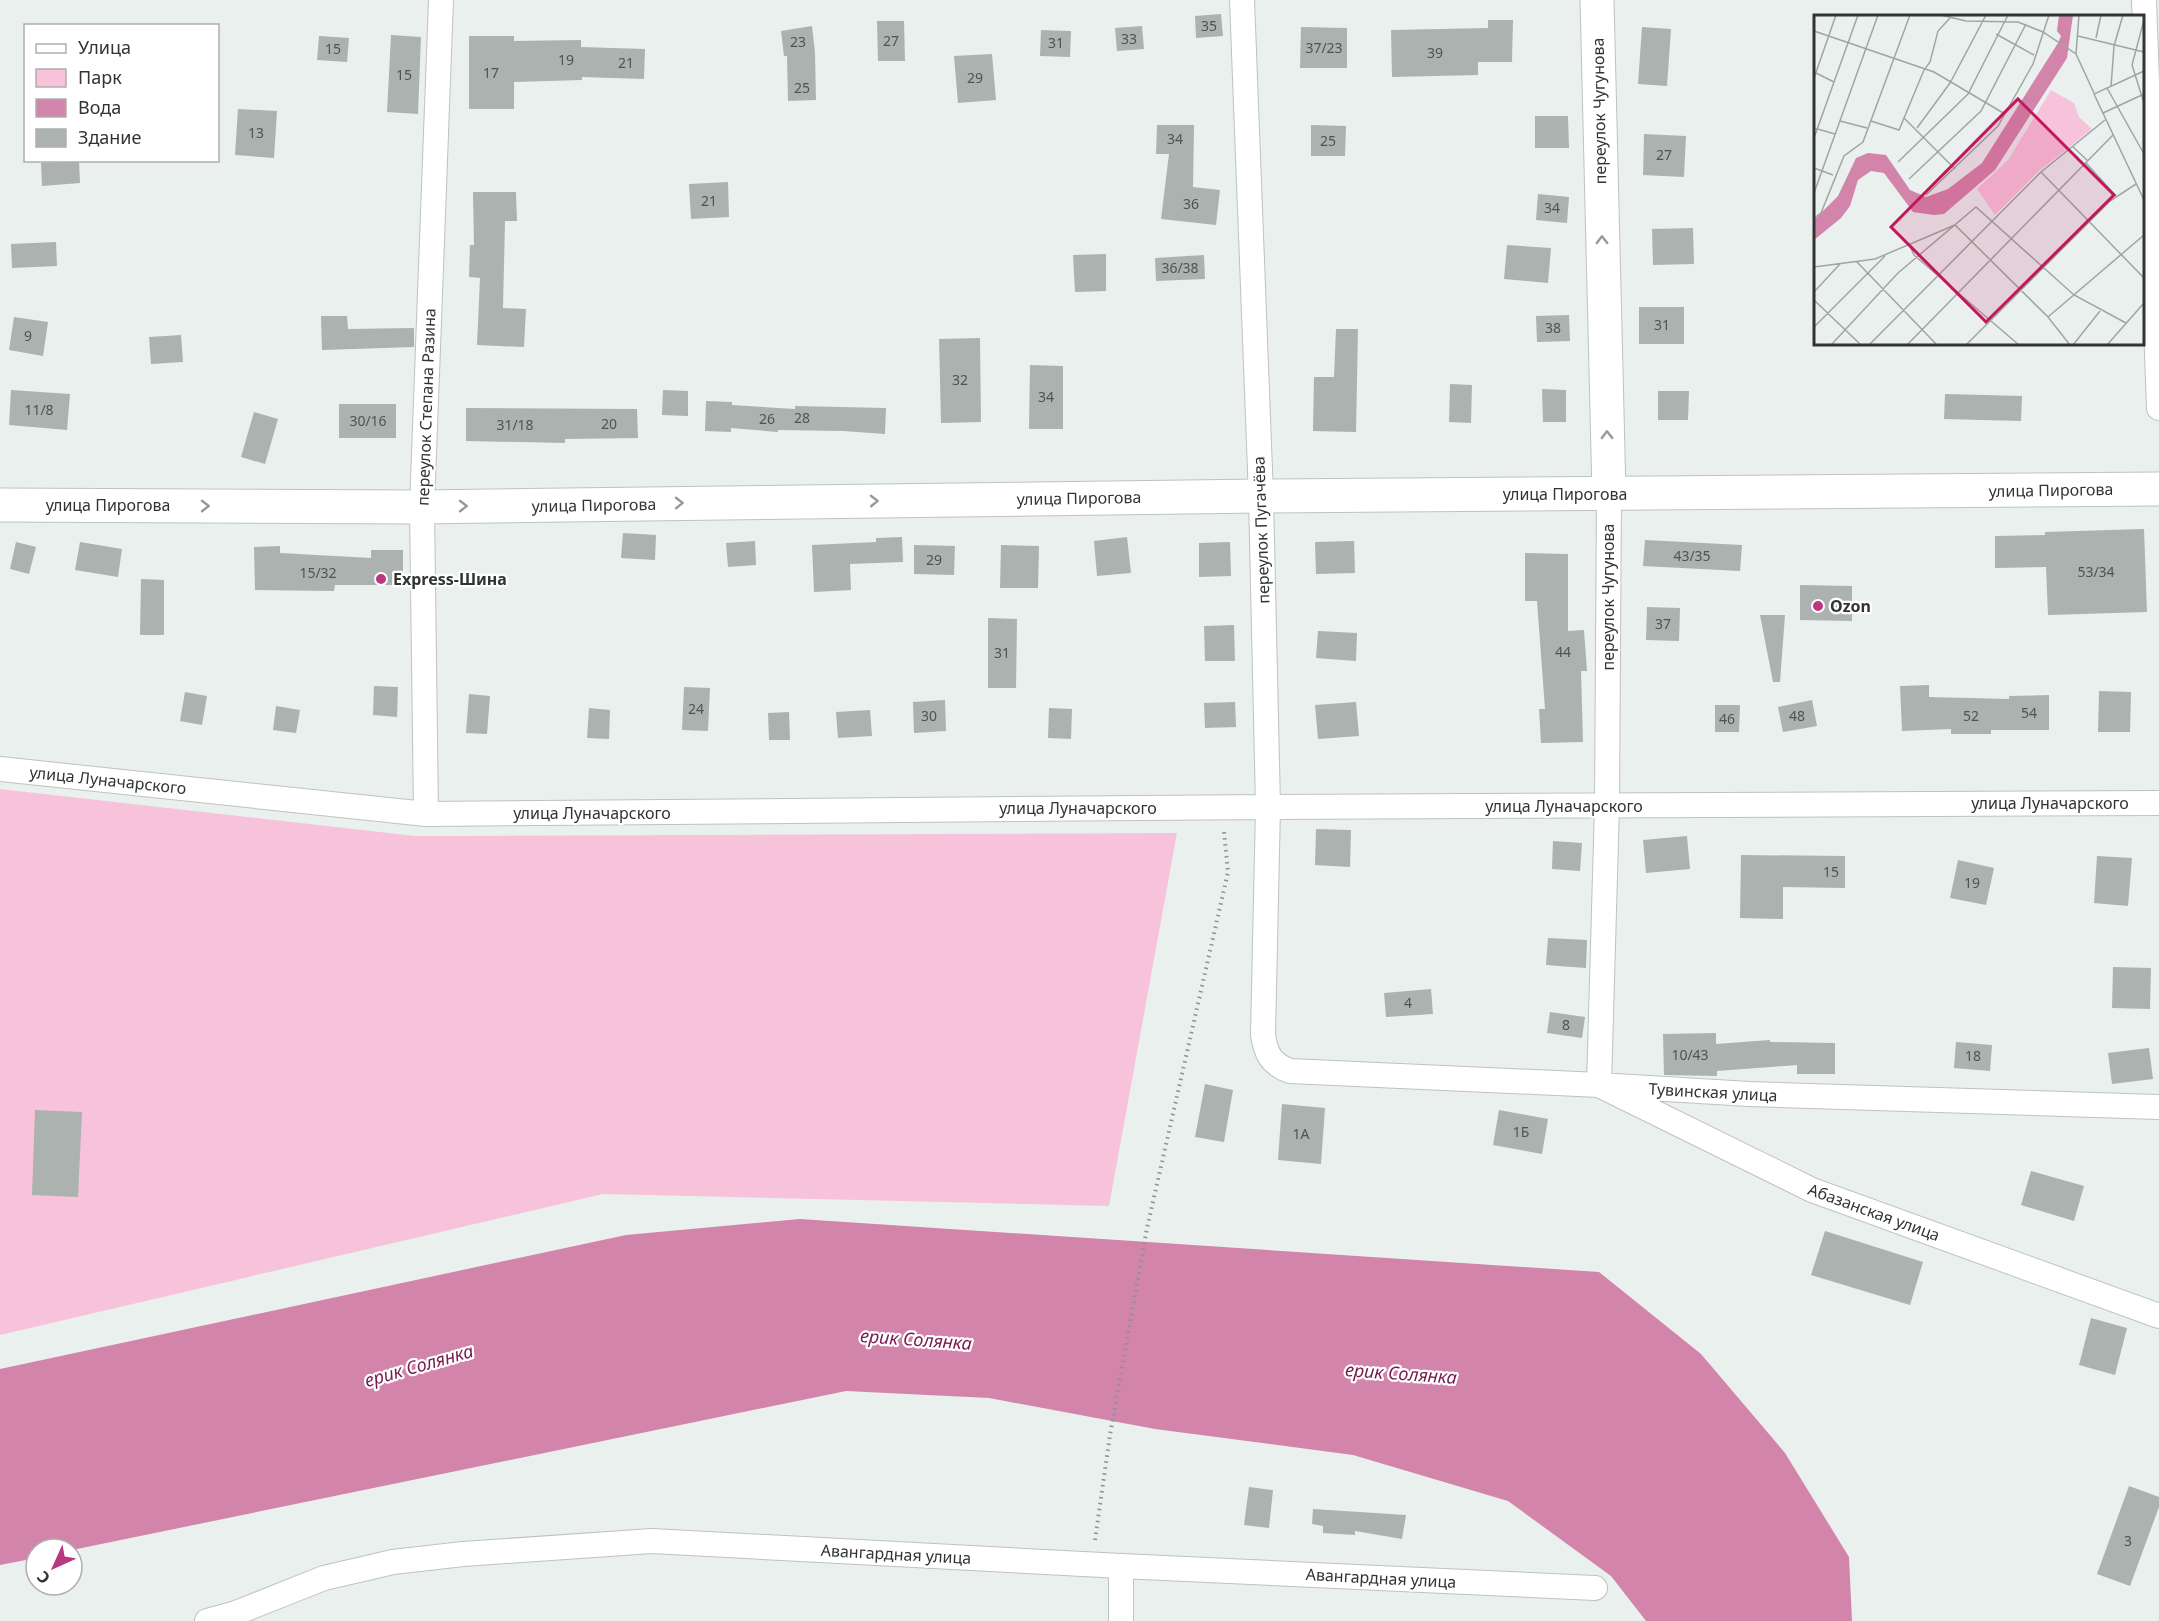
<svg xmlns="http://www.w3.org/2000/svg" width="2159" height="1621" viewBox="0 0 2159 1621" font-family="'Noto Sans',sans-serif">
	<style>
		.green { fill: #f7c3da }
		.water { fill: #d384aa }
		.building { fill: #acb2af }
		.lines { fill: none; stroke-linecap: round; stroke-linejoin: round }
		.street-casing { stroke: #bdc3c0; stroke-width: 26 }
		.secondary-casing { stroke: #bdc3c0; stroke-width: 35 }
		.path { stroke: #8e9391; stroke-width: 4; stroke-dasharray: 1.5 4.5; stroke-linecap: butt }
		.street { stroke: #fff; stroke-width: 24 }
		.secondary { stroke: #fff; stroke-width: 33 }
		.oneway { stroke: #989a98 }
		.poi-dot { fill: #ba3880; stroke: #fff; stroke-width: 2 }
		.labels { text-anchor: middle; stroke-width: 4.5; stroke-linejoin: round; paint-order: stroke }
		.number-label { font-size: 14px; fill: #505451 }
		.street-label { font-size: 16px; fill: #313432; stroke: #fff }
		.poi-label { font-size: 16px; font-weight: bold; fill: #313432; stroke: #fff; text-anchor: start }
		.water-label { font-size: 18px; font-style: italic; fill: #771a4f; stroke: #fff }
		.inset-road { fill: none; stroke: #a0a5a3; stroke-width: 1.5 }
		.view { fill: #c2185b; fill-opacity: 0.15; stroke: #c2185b; stroke-width: 3 }
		.inset-edge { fill: none; stroke: #313432; stroke-width: 3 }
	</style>
	<rect width="100%" height="100%" fill="#eaf0ee"/>
	<!-- green -->
	<path class="green" d="M 0,789 L 415,836 L 1177,833 L 1109,1206 L 603,1194 L 0,1335 Z"/>
	<!-- water -->
	<path class="water" d="M 800,1219 L 1599,1272 L 1701,1354 L 1785,1453 L 1849,1557 L 1852,1621 L 1646,1621 L 1611,1576 L 1508,1501 L 1353,1455 L 1155,1429 L 989,1398 L 846,1391 L 72,1550 L 36,1549 L 36,1558 L 0,1565 L 0,1369 L 626,1235 Z"/>
	<!-- building -->
	<path class="building" d="M 1221,14 L 1223,36 L 1196,38 L 1195,16 Z
		M 1488,20 L 1513,20 L 1512,62 L 1478,62 L 1478,75 L 1392,77 L 1391,30 L 1488,28 Z
		M 877,21 L 904,21 L 905,61 L 878,61 Z
		M 812,26 L 815,53 L 816,100 L 788,101 L 787,56 L 784,56 L 781,31 Z
		M 1142,26 L 1144,49 L 1117,51 L 1115,28 Z
		M 1301,27 L 1347,28 L 1347,68 L 1300,68 Z
		M 1642,27 L 1671,29 L 1667,86 L 1638,84 Z
		M 1041,30 L 1071,31 L 1070,57 L 1040,56 Z
		M 391,35 L 421,37 L 418,114 L 387,112 Z
		M 319,36 L 349,38 L 347,62 L 317,60 Z
		M 469,36 L 514,36 L 514,41 L 581,40 L 581,47 L 645,49 L 644,79 L 582,77 L 582,80 L 514,82 L 514,109 L 469,109 Z
		M 992,54 L 996,100 L 958,103 L 954,56 Z
		M 238,109 L 277,111 L 274,158 L 235,155 Z
		M 1535,116 L 1568,116 L 1569,148 L 1535,148 Z
		M 1157,125 L 1194,125 L 1193,187 L 1220,190 L 1216,225 L 1161,219 L 1169,154 L 1156,154 Z
		M 1311,125 L 1346,126 L 1345,156 L 1311,156 Z
		M 1644,134 L 1686,136 L 1684,177 L 1643,175 Z
		M 79,161 L 80,183 L 42,186 L 41,163 Z
		M 728,182 L 729,217 L 691,219 L 689,184 Z
		M 473,192 L 516,192 L 517,221 L 505,221 L 503,308 L 526,309 L 524,347 L 477,345 L 480,278 L 469,277 L 470,245 L 474,245 Z
		M 1538,194 L 1569,197 L 1567,223 L 1536,220 Z
		M 1693,228 L 1694,264 L 1653,265 L 1652,229 Z
		M 56,242 L 57,266 L 12,268 L 11,244 Z
		M 1507,245 L 1551,248 L 1548,283 L 1504,279 Z
		M 1106,254 L 1106,291 L 1075,292 L 1073,255 Z
		M 1204,255 L 1205,279 L 1156,281 L 1155,258 Z
		M 1639,307 L 1684,307 L 1684,344 L 1639,344 Z
		M 1569,315 L 1570,341 L 1537,342 L 1536,316 Z
		M 321,316 L 347,316 L 348,329 L 414,328 L 414,347 L 322,350 Z
		M 14,317 L 48,322 L 43,356 L 9,350 Z
		M 1336,329 L 1358,329 L 1356,432 L 1313,431 L 1314,377 L 1334,377 Z
		M 181,335 L 183,362 L 151,364 L 149,337 Z
		M 980,338 L 981,422 L 941,423 L 939,339 Z
		M 1030,365 L 1063,366 L 1063,429 L 1029,429 Z
		M 1450,384 L 1472,385 L 1471,423 L 1449,422 Z
		M 1542,389 L 1566,390 L 1566,422 L 1543,422 Z
		M 11,390 L 70,394 L 67,430 L 9,425 Z
		M 663,390 L 688,391 L 688,416 L 662,415 Z
		M 1658,391 L 1689,391 L 1688,420 L 1658,420 Z
		M 1945,394 L 2022,396 L 2021,421 L 1944,419 Z
		M 706,401 L 732,402 L 732,405 L 795,409 L 795,406 L 886,408 L 885,434 L 843,431 L 778,430 L 778,432 L 731,428 L 731,432 L 705,431 Z
		M 339,404 L 396,404 L 396,438 L 339,438 Z
		M 466,408 L 637,409 L 638,438 L 565,439 L 565,443 L 466,441 Z
		M 254,412 L 278,419 L 265,464 L 241,457 Z
		M 2144,529 L 2147,612 L 2048,615 L 2046,567 L 1995,568 L 1995,536 L 2045,535 L 2045,532 Z
		M 623,533 L 656,535 L 655,560 L 621,558 Z
		M 902,537 L 903,562 L 850,564 L 851,590 L 814,592 L 812,545 L 876,542 L 876,538 Z
		M 1127,537 L 1131,573 L 1097,576 L 1094,541 Z
		M 1645,540 L 1742,545 L 1740,571 L 1643,566 Z
		M 755,541 L 756,565 L 728,567 L 726,543 Z
		M 1354,541 L 1355,573 L 1316,574 L 1315,542 Z
		M 16,542 L 36,547 L 29,574 L 10,569 Z
		M 80,542 L 122,549 L 118,577 L 75,570 Z
		M 1230,542 L 1231,576 L 1199,577 L 1199,543 Z
		M 914,545 L 955,546 L 954,575 L 914,574 Z
		M 1001,545 L 1039,546 L 1038,588 L 1000,588 Z
		M 280,546 L 280,553 L 371,558 L 371,550 L 403,550 L 403,585 L 335,585 L 334,591 L 255,590 L 254,547 Z
		M 1525,553 L 1568,554 L 1568,631 L 1584,630 L 1587,671 L 1581,671 L 1583,742 L 1541,743 L 1539,709 L 1545,709 L 1537,601 L 1525,601 Z
		M 141,579 L 164,580 L 164,635 L 140,635 Z
		M 1800,585 L 1852,586 L 1852,621 L 1800,620 Z
		M 1647,607 L 1680,608 L 1679,641 L 1646,640 Z
		M 1760,615 L 1785,615 L 1780,682 L 1773,682 Z
		M 988,618 L 1017,619 L 1016,688 L 988,688 Z
		M 1234,625 L 1235,661 L 1205,661 L 1204,626 Z
		M 1318,631 L 1357,633 L 1356,661 L 1316,658 Z
		M 1929,685 L 1929,697 L 2009,699 L 2009,696 L 2049,695 L 2049,730 L 1991,730 L 1991,734 L 1951,734 L 1951,729 L 1902,731 L 1900,686 Z
		M 374,686 L 398,687 L 397,717 L 373,715 Z
		M 684,687 L 710,688 L 708,731 L 682,730 Z
		M 2099,691 L 2131,692 L 2130,732 L 2098,732 Z
		M 185,692 L 207,696 L 202,725 L 180,721 Z
		M 469,694 L 490,696 L 487,734 L 466,733 Z
		M 945,700 L 946,731 L 914,733 L 913,702 Z
		M 1812,700 L 1817,726 L 1783,732 L 1778,707 Z
		M 1235,702 L 1236,727 L 1205,728 L 1204,703 Z
		M 1356,702 L 1359,736 L 1318,739 L 1315,705 Z
		M 1715,705 L 1740,705 L 1739,732 L 1715,732 Z
		M 276,706 L 300,710 L 296,733 L 273,730 Z
		M 589,708 L 610,710 L 609,739 L 587,738 Z
		M 1049,708 L 1072,709 L 1071,739 L 1048,738 Z
		M 870,710 L 872,736 L 838,738 L 836,712 Z
		M 789,712 L 790,740 L 769,740 L 768,713 Z
		M 1316,829 L 1351,830 L 1350,867 L 1315,865 Z
		M 1687,836 L 1690,869 L 1646,873 L 1643,840 Z
		M 1553,841 L 1582,843 L 1580,871 L 1552,869 Z
		M 1741,855 L 1845,856 L 1845,888 L 1783,887 L 1783,919 L 1740,918 Z
		M 2097,856 L 2132,858 L 2128,906 L 2094,903 Z
		M 1958,860 L 1994,868 L 1986,905 L 1950,898 Z
		M 1548,938 L 1587,940 L 1586,968 L 1546,965 Z
		M 2113,967 L 2151,968 L 2150,1009 L 2112,1008 Z
		M 1431,989 L 1433,1014 L 1386,1017 L 1384,993 Z
		M 1550,1012 L 1585,1017 L 1582,1038 L 1547,1033 Z
		M 1716,1033 L 1716,1044 L 1770,1040 L 1770,1042 L 1835,1043 L 1835,1074 L 1797,1074 L 1797,1065 L 1717,1071 L 1717,1076 L 1664,1075 L 1663,1034 Z
		M 1956,1042 L 1992,1045 L 1990,1071 L 1954,1068 Z
		M 2149,1048 L 2153,1079 L 2112,1084 L 2108,1053 Z
		M 1205,1084 L 1233,1090 L 1224,1142 L 1195,1137 Z
		M 1282,1104 L 1325,1108 L 1321,1164 L 1278,1160 Z
		M 35,1110 L 82,1112 L 78,1197 L 32,1195 Z
		M 1499,1110 L 1548,1119 L 1542,1154 L 1493,1145 Z
		M 2031,1171 L 2084,1186 L 2074,1221 L 2021,1205 Z
		M 1825,1231 L 1923,1262 L 1910,1305 L 1811,1275 Z
		M 2091,1318 L 2127,1328 L 2115,1375 L 2079,1365 Z
		M 2129,1486 L 2159,1497 L 2159,1507 L 2130,1586 L 2097,1574 Z
		M 1249,1487 L 1273,1490 L 1269,1528 L 1244,1525 Z
		M 1313,1509 L 1406,1515 L 1402,1539 L 1355,1531 L 1355,1535 L 1323,1533 L 1323,1526 L 1312,1524 Z"/>
	<g class="lines">
		<defs>
			<path id="street" d="M 1242,0 L 1261,496 L 1268,807 L 1263,1035 C 1266,1054 1271,1064 1290,1071 L 1599,1085 L 1749,1094 L 2159,1107
				M 2144,0 L 2159,408
				M 1609,494 L 1607,806 L 1599,1085 L 1812,1190 L 2159,1316
				M 0,769 L 426,814 L 1268,807 L 2159,803
				M 426,814 L 422,507 L 441,0
				M 207,1621 L 236,1613 L 324,1578 L 393,1562 L 463,1554 L 652,1541 L 1121,1566 L 1595,1588
				M 1121,1621 L 1121,1566"/>
			<path id="secondary" d="M 1597,0 L 1609,494
				M 0,505 L 422,507 L 1261,496 L 2159,489"/>
		</defs>
		<!-- street casing -->
		<use href="#street" class="street-casing"/>
		<!-- secondary casing -->
		<use href="#secondary" class="secondary-casing"/>
		<!-- path -->
		<path class="path" d="M 1095,1540 L 1110,1435 L 1147,1228 L 1228,872 L 1224,832"/>
		<!-- street -->
		<use href="#street" class="street"/>
		<!-- secondary -->
		<use href="#secondary" class="secondary"/>
	</g>
	<!-- one-way arrows -->
	<defs><path id="oneway-chevron" d="M-2-3.5L2.5 0L-2 3.5" fill="none" stroke-width="1.6" stroke-linecap="round" stroke-linejoin="round" transform="scale(1.5)"/></defs>
	<g class="oneway">
		<use href="#oneway-chevron" transform="translate(1602 240) rotate(-91)"/>
		<use href="#oneway-chevron" transform="translate(1607 435) rotate(-91)"/>
		<use href="#oneway-chevron" transform="translate(874 501) rotate(-1)"/>
		<use href="#oneway-chevron" transform="translate(679 503) rotate(-1)"/>
		<use href="#oneway-chevron" transform="translate(205 506)"/>
		<use href="#oneway-chevron" transform="translate(463 506) rotate(-1)"/>
	</g>
	<!-- markers -->
	<g class="poi-dot">
		<circle cx="381" cy="579" r="6"/>
		<circle cx="1818" cy="606" r="6"/>
	</g>
	<g class="labels">
		<!-- number labels -->
		<g class="number-label">
			<text x="1209" y="31">35</text>
			<text x="1129" y="44">33</text>
			<text x="891" y="46">27</text>
			<text x="798" y="47">23</text>
			<text x="1056" y="48">31</text>
			<text x="1324" y="53">37/23</text>
			<text x="333" y="54">15</text>
			<text x="1435" y="58">39</text>
			<text x="566" y="65">19</text>
			<text x="626" y="68">21</text>
			<text x="491" y="78">17</text>
			<text x="404" y="80">15</text>
			<text x="975" y="83">29</text>
			<text x="802" y="93">25</text>
			<text x="256" y="138">13</text>
			<text x="1175" y="144">34</text>
			<text x="1328" y="146">25</text>
			<text x="1664" y="160">27</text>
			<text x="709" y="206">21</text>
			<text x="1191" y="209">36</text>
			<text x="1552" y="213">34</text>
			<text x="1180" y="273">36/38</text>
			<text x="1662" y="330">31</text>
			<text x="1553" y="333">38</text>
			<text x="28" y="341">9</text>
			<text x="960" y="385">32</text>
			<text x="1046" y="402">34</text>
			<text x="39" y="415">11/8</text>
			<text x="802" y="423">28</text>
			<text x="767" y="424">26</text>
			<text x="368" y="426">30/16</text>
			<text x="609" y="429">20</text>
			<text x="515" y="430">31/18</text>
			<text x="1692" y="561">43/35</text>
			<text x="934" y="565">29</text>
			<text x="2096" y="577">53/34</text>
			<text x="318" y="578">15/32</text>
			<text x="1663" y="629">37</text>
			<text x="1563" y="657">44</text>
			<text x="1002" y="658">31</text>
			<text x="696" y="714">24</text>
			<text x="2029" y="718">54</text>
			<text x="929" y="721">30</text>
			<text x="1797" y="721">48</text>
			<text x="1971" y="721">52</text>
			<text x="1727" y="724">46</text>
			<text x="1831" y="877">15</text>
			<text x="1972" y="888">19</text>
			<text x="1408" y="1008">4</text>
			<text x="1566" y="1030">8</text>
			<text x="1690" y="1060">10/43</text>
			<text x="1973" y="1061">18</text>
			<text x="1521" y="1137">1Б</text>
			<text x="1301" y="1139">1А</text>
			<text x="2128" y="1546">3</text>
		</g>
		<!-- street labels -->
		<g class="street-label">
			<text transform="translate(1599 111) rotate(-91)" y="6">переулок Чугунова</text>
			<text transform="translate(426 407) rotate(-88)" y="6">переулок Степана Разина</text>
			<text transform="translate(2051 490) rotate(-1)" y="6">улица Пирогова</text>
			<text x="1565" y="500">улица Пирогова</text>
			<text transform="translate(1079 498) rotate(-1)" y="6">улица Пирогова</text>
			<text x="108" y="511">улица Пирогова</text>
			<text transform="translate(594 505) rotate(-1)" y="6">улица Пирогова</text>
			<text transform="translate(1261 530) rotate(-92)" y="6">переулок Пугачёва</text>
			<text transform="translate(1608 597) rotate(-90)" y="6">переулок Чугунова</text>
			<text transform="translate(108 780) rotate(6)" y="6">улица Луначарского</text>
			<text x="2050" y="809">улица Луначарского</text>
			<text x="1564" y="812">улица Луначарского</text>
			<text x="1078" y="814">улица Луначарского</text>
			<text x="592" y="819">улица Луначарского</text>
			<text transform="translate(1713 1092) rotate(3)" y="6">Тувинская улица</text>
			<text transform="translate(1874 1212) rotate(20)" y="6">Абазанская улица</text>
			<text transform="translate(896 1554) rotate(3)" y="6">Авангардная улица</text>
			<text transform="translate(1381 1578) rotate(3)" y="6">Авангардная улица</text>
		</g>
		<!-- poi labels -->
		<g class="poi-label">
			<text x="393" y="585">Express-Шина</text>
			<text x="1830" y="612">Ozon</text>
		</g>
		<!-- water labels -->
		<g class="water-label">
			<text transform="translate(916 1340) rotate(4)" y="6">ерик Солянка</text>
			<text transform="translate(419 1366) rotate(-16)" y="6">ерик Солянка</text>
			<text transform="translate(1401 1374) rotate(4)" y="6">ерик Солянка</text>
		</g>
	</g>
	<!-- overview -->
	<g transform="translate(1814 15)">
		<rect width="330" height="330" fill="#eaf0ee"/>
		<path d="M 237,75 L 260,88 L 265,102 L 278,114 L 226,155 L 181,200 L 163,174 L 194,145 Z" fill="#f7c3da"/>
		<path d="M 245,0 L 259,0 L 253,43 L 181,155 L 130,199 L 120,200 L 99,197 L 70,158 L 57,156 L 44,165 L 36,191 L 27,203 L 0,225 L 0,205 L 24,181 L 42,143 L 54,138 L 72,140 L 96,175 L 112,182 L 134,174 L 168,148 L 244,28 L 247,21 L 243,16 Z" fill="#d384aa"/>
		<path class="inset-road" d="M 127,0 L 152,6 L 204,7 L 229,17 L 262,39 L 280,78M 330,5 L 318,50 L 330,88M 0,16 L 120,57 L 191,99M 182,19 L 220,40M 264,21 L 330,37M 282,23 L 287,0M 262,39 L 265,0M 330,56 L 280,79 L 330,185M 2,58 L 20,67M 0,63 L 22,0M 297,72 L 300,31 L 309,0M 293,73 L 330,139M 289,98 L 330,79M 90,103 L 141,154M 26,106 L 53,113M 57,106 L 85,115 L 110,55 L 116,47 L 124,16 L 136,3M 0,113 L 21,119M 103,113 L 136,68 L 172,0M 0,123 L 44,0M 258,131 L 274,146M 84,147 L 154,79 L 194,0M 272,148 L 302,181M 0,153 L 19,160M 227,157 L 330,263M 95,164 L 167,96 L 212,9M 0,178 L 64,0M 112,180 L 184,111 L 219,49 L 235,0M 0,203 L 7,198 L 30,141 L 49,127 L 96,0M 95,229 L 100,240 L 205,330M 43,247 L 123,330M 0,252 L 61,244 L 141,210 L 234,302 L 256,330M 0,277 L 26,249M 0,285 L 47,330M 234,302 L 330,220M 0,312 L 71,241M 17,330 L 84,258 L 162,192 L 260,280 L 312,308M 55,330 L 227,157 L 291,105M 93,330 L 299,120M 152,330 L 296,186 L 322,169M 259,330 L 286,296M 293,330 L 330,288"/>
		<path class="view" d="M 204,84 L 300,180 L 172,307 L 77,212 Z"/>
		<rect width="330" height="330" class="inset-edge"/>
	</g>
	<!-- legend -->
	<rect x="24" y="24" width="195" height="138" fill="#ffffff" stroke="#adaead" stroke-width="1.5"/>
	<rect x="36" y="44" width="30" height="9" fill="#ffffff" stroke="#adaead" stroke-width="1.5"/>
	<text x="78" y="54" font-size="18" fill="#313432">Улица</text>
	<rect x="36" y="69" width="30" height="18" fill="#f7c3da" stroke="#adaead" stroke-width="1.5"/>
	<text x="78" y="84" font-size="18" fill="#313432">Парк</text>
	<rect x="36" y="99" width="30" height="18" fill="#d384aa" stroke="#adaead" stroke-width="1.5"/>
	<text x="78" y="114" font-size="18" fill="#313432">Вода</text>
	<rect x="36" y="129" width="30" height="18" fill="#acb2af" stroke="#adaead" stroke-width="1.5"/>
	<text x="78" y="144" font-size="18" fill="#313432">Здание</text>
	<!-- north arrow -->
	<g transform="translate(54 1567) rotate(225)"><circle r="28" fill="#ffffff" stroke="#adaead" stroke-width="1.5"/>
	<path d="M0-4.5L10 22L0 15L-10 22Z" fill="#ba3880"/>
	<text y="-9" font-size="16" font-weight="bold" text-anchor="middle" fill="#313432">С</text>
	</g>
</svg>
